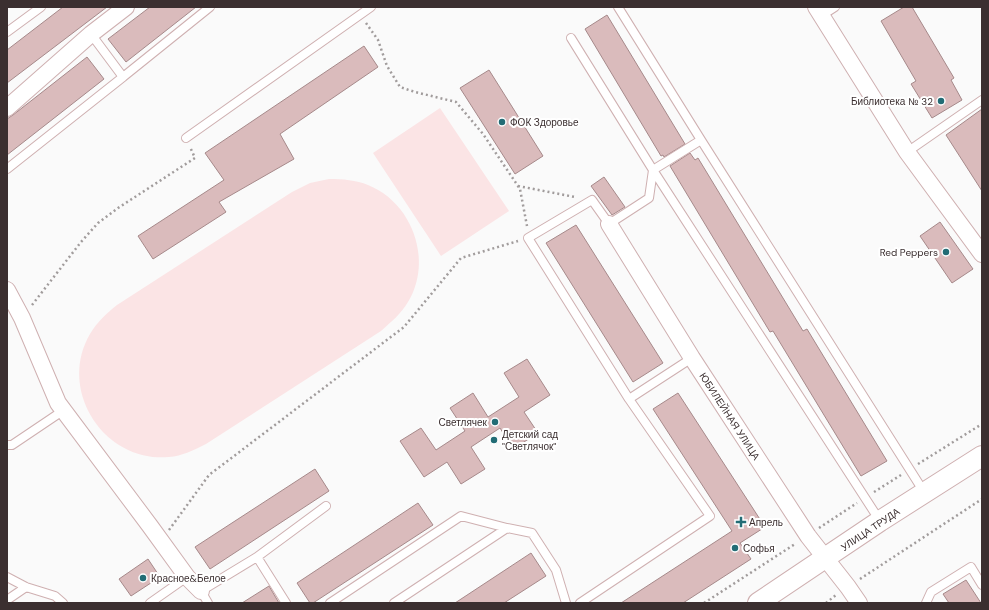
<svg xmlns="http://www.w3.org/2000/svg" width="989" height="610" viewBox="0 0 989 610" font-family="'DM Sans',sans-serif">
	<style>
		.green { fill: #fbe4e5 }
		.building { fill: #dabbbc; stroke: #a6898a }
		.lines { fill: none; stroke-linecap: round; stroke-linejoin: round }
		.service-casing { stroke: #cfb0b1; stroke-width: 10 }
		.minor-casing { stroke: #cfb0b1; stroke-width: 18 }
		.tertiary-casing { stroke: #cfb0b1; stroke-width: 22 }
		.path { stroke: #a19c9c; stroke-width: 2.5; stroke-dasharray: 2 3; stroke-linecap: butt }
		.service { stroke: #fff; stroke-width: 8 }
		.minor { stroke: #fff; stroke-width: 16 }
		.tertiary { stroke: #fff; stroke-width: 20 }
		.poi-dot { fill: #226c75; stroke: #fff; stroke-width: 1.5 }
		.labels { text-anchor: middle; stroke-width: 4; stroke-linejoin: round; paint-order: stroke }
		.poi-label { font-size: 10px; fill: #3b2f30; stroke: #fff; text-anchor: start }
		.street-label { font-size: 10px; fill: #3b2f30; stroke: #fff }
	</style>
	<rect width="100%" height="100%" fill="#fafafa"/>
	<!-- green -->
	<path class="green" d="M 440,108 L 509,211 L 441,256 L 373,153 Z
		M 329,179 C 343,179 356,180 368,185 C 413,203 433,261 408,302 C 401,314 391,322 381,331 L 206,444 C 194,450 182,456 169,457 C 104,463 57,390 90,334 C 97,322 107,313 117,305 L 292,192 L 310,183 Z"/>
	<!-- building -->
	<path class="building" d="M 63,7 L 107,7 L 7,83 L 7,50 Z
		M 150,7 L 196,7 L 126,62 L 108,39 Z
		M 904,7 L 912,7 L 954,78 L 951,80 L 962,100 L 932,118 L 911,84 L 916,81 L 881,21 Z
		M 607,15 L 685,144 L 664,157 L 663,155 L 661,156 L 585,29 Z
		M 364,46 L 378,67 L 280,134 L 294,159 L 219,202 L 226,212 L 153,259 L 138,236 L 224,180 L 205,153 Z
		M 87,57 L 104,79 L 7,155 L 7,119 L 13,115 Z
		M 489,70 L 543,156 L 515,174 L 460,88 Z
		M 982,109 L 982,191 L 946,135 Z
		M 690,153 L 695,160 L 698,158 L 803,331 L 807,329 L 887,461 L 861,476 L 773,331 L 770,332 L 670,166 Z
		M 604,177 L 625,207 L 612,215 L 591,186 Z
		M 940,222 L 973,269 L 952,283 L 920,236 Z
		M 576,225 L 663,363 L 633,382 L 546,243 Z
		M 527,359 L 550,395 L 524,412 L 538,433 L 513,449 L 500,428 L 471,447 L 485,469 L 461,484 L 447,462 L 424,477 L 400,441 L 421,428 L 436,450 L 465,431 L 450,408 L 473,393 L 488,417 L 519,397 L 504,373 Z
		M 678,393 L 765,527 L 740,543 L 751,559 L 683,603 L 621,603 L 732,531 L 653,409 Z
		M 315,469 L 329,491 L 210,569 L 195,547 Z
		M 418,503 L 433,525 L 313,603 L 310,603 L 297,583 Z
		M 531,553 L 546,576 L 504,603 L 455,603 Z
		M 148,559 L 160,577 L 131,596 L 119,579 Z
		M 966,580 L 981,603 L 949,603 L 943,594 Z
		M 269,586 L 279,603 L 242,603 Z"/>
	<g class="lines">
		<defs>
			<path id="service" d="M 618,7 L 701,140 L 924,492
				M 821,16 L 835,7
				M 7,32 L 41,7
				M 91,34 L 123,77 L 210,7
				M 571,38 L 653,170 L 880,521
				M 186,138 L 371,7
				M 907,152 L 982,100
				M 7,169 L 123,77
				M 629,399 L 692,358
				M 7,445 L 12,445 L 64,410
				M 257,557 L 326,506
				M 7,577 L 26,587 L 55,596 L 63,603
				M 7,600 L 26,587
				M 150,603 L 187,577
				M 208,603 L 201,591 L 257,557 L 286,603
				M 330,603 L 461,516 L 507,528
				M 394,603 L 507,528 L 532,533 L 556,570 L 566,603
				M 580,603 L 710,516 L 629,399 L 528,238 L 592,200 L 609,224 L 649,198 L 653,170 L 701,140
				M 926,603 L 931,592 L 971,567 L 982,585"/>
			<path id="minor" d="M 816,7 L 907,152 L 982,254
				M 7,108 L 91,34 L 126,7
				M 609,224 L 692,358 L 808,536 L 848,587 L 859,603
				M 7,290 L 22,318 L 58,403 L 150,526 L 187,577 L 201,591"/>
			<path id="tertiary" d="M 758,603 L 880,521 L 982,456"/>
		</defs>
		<!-- service casing -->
		<use href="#service" class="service-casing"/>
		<!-- minor casing -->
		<use href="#minor" class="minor-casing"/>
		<!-- tertiary casing -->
		<use href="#tertiary" class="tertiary-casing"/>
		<!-- path -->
		<path class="path" d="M 366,23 L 378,40 L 387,66 L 400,87 L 415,92 L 456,102 L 483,134 L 520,189 L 527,226
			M 518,186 L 575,197
			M 32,305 L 81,242 L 98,223 L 118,208 L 195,158 L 190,147
			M 918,464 L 982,424
			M 874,492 L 901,475
			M 819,528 L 857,503
			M 169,530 L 209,475 L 404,327 L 461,258 L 518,241
			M 860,579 L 982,499
			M 704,603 L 795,544
			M 826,603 L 836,595"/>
		<!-- service -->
		<use href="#service" class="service"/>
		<!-- minor -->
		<use href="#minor" class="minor"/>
		<!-- tertiary -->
		<use href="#tertiary" class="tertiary"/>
	</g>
	<!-- markers -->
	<g class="poi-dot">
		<circle cx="941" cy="101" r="4"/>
		<circle cx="502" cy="122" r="4"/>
		<circle cx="946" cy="252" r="4"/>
		<circle cx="495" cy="422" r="4"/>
		<circle cx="494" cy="440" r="4"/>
		<path d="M739 516h4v4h4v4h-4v4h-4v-4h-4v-4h4z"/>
		<circle cx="735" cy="548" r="4"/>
		<circle cx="143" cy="578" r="4"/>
	</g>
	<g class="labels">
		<!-- poi labels -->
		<g class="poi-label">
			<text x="933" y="105" text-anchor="end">Библиотека № 32</text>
			<text x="510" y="126">ФОК Здоровье</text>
			<text x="938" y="256" text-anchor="end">Red Peppers</text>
			<text x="487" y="426" text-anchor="end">Светлячек</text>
			<text x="502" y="438">Детский сад<tspan x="502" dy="12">"Светлячок"</tspan></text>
			<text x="749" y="526">Апрель</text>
			<text x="743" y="552">Софья</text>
			<text x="151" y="582">Красное&amp;Белое</text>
		</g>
		<!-- street labels -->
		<g class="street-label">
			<text transform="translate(730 416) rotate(57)" y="4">ЮБИЛЕЙНАЯ УЛИЦА</text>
			<text transform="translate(870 529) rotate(-34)" y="4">УЛИЦА ТРУДА</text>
		</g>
	</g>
	<!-- border -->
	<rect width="989" height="610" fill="none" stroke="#3b2f30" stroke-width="16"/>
</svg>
